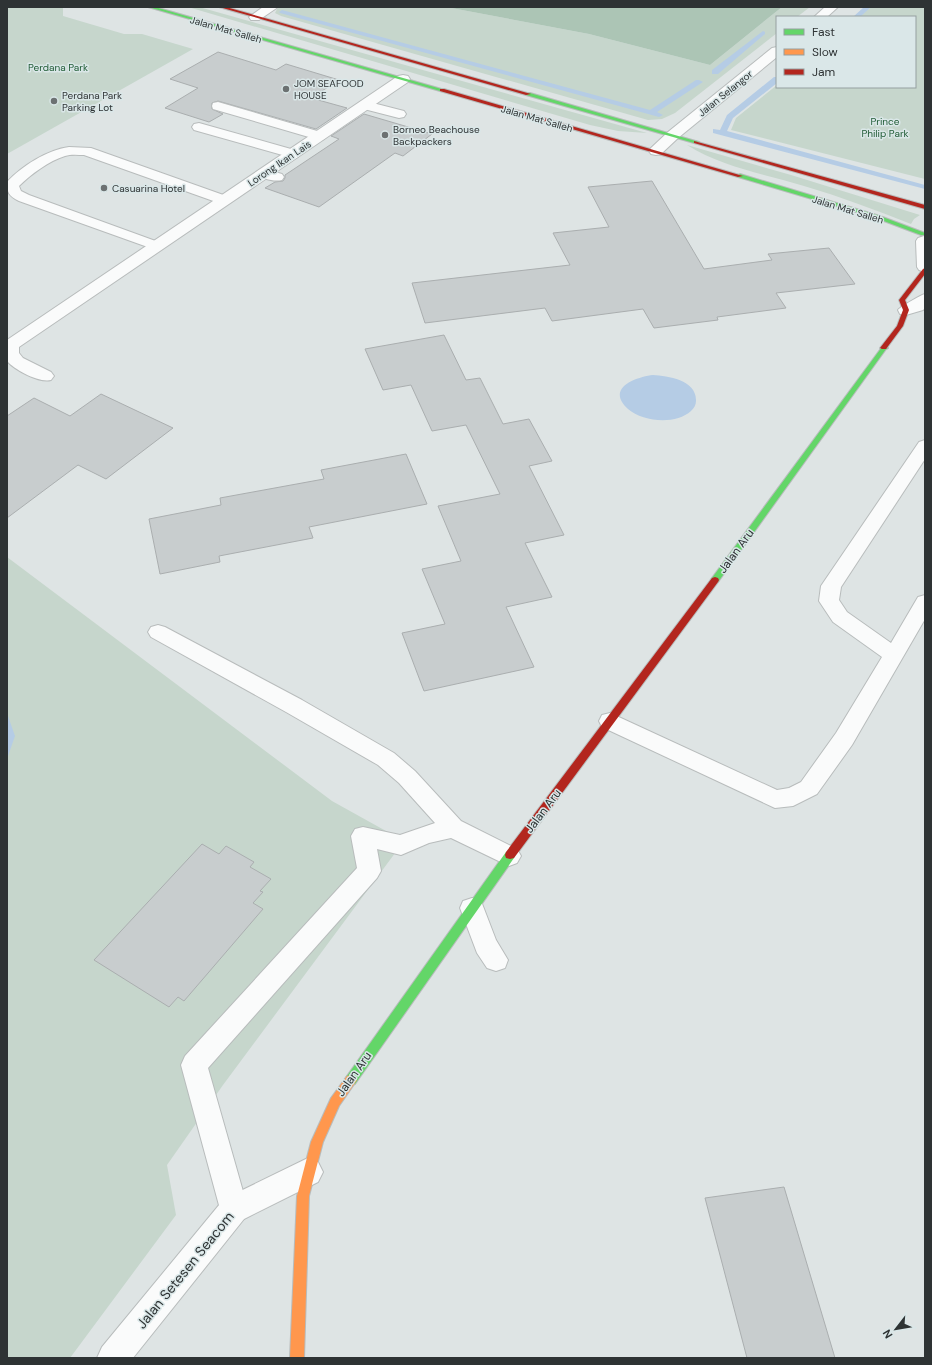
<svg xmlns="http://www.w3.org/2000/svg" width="932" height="1365" viewBox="0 0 932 1365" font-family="'DM Sans',sans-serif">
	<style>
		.green { fill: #c6d6cc }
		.forest { fill: #acc5b5 }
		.water { fill: #b5cce5 }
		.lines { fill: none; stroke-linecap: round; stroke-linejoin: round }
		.stream { fill: #b5cce5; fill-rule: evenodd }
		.building { fill: #c8cdce; stroke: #aaaeaf }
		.lane-casing { stroke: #b8bcbc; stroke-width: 2 }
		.street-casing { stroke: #b8bcbc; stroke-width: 2 }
		.fast-casing { stroke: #b8bcbc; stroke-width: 2 }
		.slow-casing { stroke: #b8bcbc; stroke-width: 2 }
		.jam-casing { stroke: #b8bcbc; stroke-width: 2 }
		.lane { fill: #fafbfb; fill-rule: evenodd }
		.street { fill: #fafbfb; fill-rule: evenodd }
		.fast { fill: #63d668; fill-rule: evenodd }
		.slow { fill: #ff974d; fill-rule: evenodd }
		.jam { fill: #b3261e; fill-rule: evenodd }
		.poi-dot { fill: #6c7172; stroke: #dae7e8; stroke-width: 1.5 }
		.labels { text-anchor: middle; stroke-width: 3; stroke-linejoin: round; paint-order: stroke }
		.far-street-label { font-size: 10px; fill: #2e3334; stroke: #dae7e8 }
		.far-park-label { font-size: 10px; fill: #1f5b34; stroke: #dae7e8 }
		.far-poi-label { font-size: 10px; fill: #2e3334; stroke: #dae7e8; text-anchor: start }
		.street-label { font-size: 12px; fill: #2e3334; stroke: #dae7e8 }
		.near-street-label { font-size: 14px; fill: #2e3334; stroke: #dae7e8 }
	</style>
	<rect width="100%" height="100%" fill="#dee4e4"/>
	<!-- green -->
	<path class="green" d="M 7,7 L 63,7 L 63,16 L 124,34 L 142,34 L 193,49 L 7,154 Z
		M 188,7 L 199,7 L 647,133 L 618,131 L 590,125 Z
		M 280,7 L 446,7 L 589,34 L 710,65 L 782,7 L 810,7 L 797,17 L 777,17 L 777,33 L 675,113 L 662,119 L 648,120 L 281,16 L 275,13 L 277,9 Z
		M 871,7 L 925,7 L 925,179 L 731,130 L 736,118 L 777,85 L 777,87 L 915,87 L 915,17 L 859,17 Z
		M 687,145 L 791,175 L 920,215 L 914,219 L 911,224 C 876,210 841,197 804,186 C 764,174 722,167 687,145 Z
		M 7,557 L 332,801 L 404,841 L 223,1085 L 167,1165 L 176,1215 L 70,1358 L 7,1358 Z"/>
	<!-- forest -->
	<path class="forest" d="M 446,7 L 782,7 L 710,65 L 589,34 Z"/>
	<!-- water -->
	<path class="water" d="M 653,375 C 668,376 697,380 696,401 C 696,405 694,408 691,411 C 676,425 643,422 628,409 C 605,388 636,377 653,375 Z
		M 7,713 L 15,736 L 7,759 Z"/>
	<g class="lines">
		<!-- stream -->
		<path class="stream" d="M 864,7 L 871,7 L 860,17 L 853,17 Z
			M 282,10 L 650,110 L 696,80 L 699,80 L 703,82 L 657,112 L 663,115 L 659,117 L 280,13 L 279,12 Z
			M 763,31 L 765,32 L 765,34 L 718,74 L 712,74 L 712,70 Z
			M 774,77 L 777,77 L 777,83 L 733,118 L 727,131 L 925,185 L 925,189 L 713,133 L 713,129 L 720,130 L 727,115 Z"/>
	</g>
	<!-- building -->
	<path class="building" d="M 218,52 L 276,70 L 286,64 L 339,80 L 311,98 L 347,108 L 316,129 L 218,101 L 212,103 L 212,109 L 223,114 L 209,122 L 165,108 L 198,88 L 170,79 Z
		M 364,114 L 432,134 L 403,156 L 395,153 L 319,207 L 265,188 L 275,182 L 283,181 L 285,178 L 285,175 L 339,139 L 331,136 Z
		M 652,181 L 704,269 L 772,260 L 768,254 L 829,248 L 855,284 L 776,293 L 786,308 L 717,317 L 718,320 L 654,328 L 643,309 L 552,321 L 545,308 L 425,323 L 412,283 L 570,265 L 553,233 L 609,227 L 588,187 Z
		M 444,335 L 466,380 L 480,378 L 503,424 L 529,419 L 552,461 L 529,466 L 564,535 L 525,543 L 552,597 L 506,607 L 534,667 L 424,691 L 402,633 L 445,624 L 422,569 L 461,561 L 438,506 L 500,494 L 466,425 L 432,431 L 411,385 L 383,390 L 365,349 Z
		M 101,394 L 173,428 L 106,479 L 78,465 L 7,518 L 7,416 L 34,398 L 70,416 Z
		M 406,454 L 427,504 L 309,527 L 313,538 L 219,556 L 220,562 L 160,574 L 149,519 L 221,505 L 220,498 L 324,479 L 321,470 Z
		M 202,844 L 219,854 L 226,846 L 254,862 L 250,867 L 271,879 L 260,891 L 263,892 L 253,903 L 263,909 L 184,1001 L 178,997 L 169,1007 L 94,960 Z
		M 784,1187 L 835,1358 L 747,1358 L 705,1198 Z"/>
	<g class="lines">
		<defs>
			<path id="lane" d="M 365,101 L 404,111 L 406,114 L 404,117 L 399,118 L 360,108 L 359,105 L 360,102 Z
				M 218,102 L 324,133 L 326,136 L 324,139 L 319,140 L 213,109 L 212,106 L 213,103 Z
				M 199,123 L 298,151 L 300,154 L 298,157 L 293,158 L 194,130 L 192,127 L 194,124 Z
				M 69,147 L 91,148 L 229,197 L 231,200 L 229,203 L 224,204 L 219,203 L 84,155 C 78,155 71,154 65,156 C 49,161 31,174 19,186 L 21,191 L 29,195 L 161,243 L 163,246 L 161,249 L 156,250 L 19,201 C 9,196 7,193 7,182 C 22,166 47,150 69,147 Z
				M 264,169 L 282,174 L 284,177 L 282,180 C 275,182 261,179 257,173 L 259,170 Z
				M 925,440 L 925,459 L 841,587 L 839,600 L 847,612 L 891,643 L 918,597 L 925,595 L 925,619 L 852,745 L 817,794 L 793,806 L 775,808 L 602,727 L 599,721 L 602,715 L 610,713 L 777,790 L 789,788 L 801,782 L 836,733 L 882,657 L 833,622 L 819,601 L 821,586 L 919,442 Z
				M 158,625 L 165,627 L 302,700 L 394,753 L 415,771 L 461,821 L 517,849 L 521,856 L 517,863 L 509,866 L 451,838 L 429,843 L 401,855 L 377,849 L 381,871 L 377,878 L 208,1068 L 248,1209 L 244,1219 L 234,1223 L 224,1219 L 220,1209 L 181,1065 L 185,1056 L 357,868 L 351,836 L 355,829 L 363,827 L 400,835 L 435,823 L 399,783 L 378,765 L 286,712 L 151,637 L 148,632 L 151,627 Z
				M 472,898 L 481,901 L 496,940 L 508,960 L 505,968 L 496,971 L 487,968 L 477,953 L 460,908 L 463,901 Z"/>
			<path id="street" d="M 263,7 L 278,7 L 259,20 L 251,20 L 249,17 Z
				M 825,7 L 838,7 L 827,17 L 814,17 Z
				M 777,47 L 777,57 L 678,138 L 661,154 L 656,155 L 651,154 L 649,151 L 651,148 L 668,132 L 772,48 Z
				M 403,75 L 408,76 L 410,79 L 408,82 L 19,347 L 19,353 L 23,358 L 51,372 L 54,376 L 51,380 C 39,383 15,370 7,361 L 7,340 L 398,76 Z
				M 924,236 L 925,237 L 925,272 L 919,270 L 917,267 L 916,241 L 918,238 Z
				M 925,294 L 925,308 L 923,310 L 906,315 L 900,314 L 898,310 C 900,307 921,295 925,294 Z
				M 308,1158 L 318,1162 L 323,1172 L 318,1182 L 244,1219 L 133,1358 L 97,1358 L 102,1347 L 224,1199 Z"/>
			<path id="fast" d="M 148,7 L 155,7 L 445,90 L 440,91 Z
				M 526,93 L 530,93 L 699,142 L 694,143 L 526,95 Z
				M 740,174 L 880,216 L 925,233 L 925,235 L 921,235 L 876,218 L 738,177 L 737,176 Z
				M 884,346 L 888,348 L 886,349 L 718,582 L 712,582 L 711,580 L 712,578 L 882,347 Z
				M 510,851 L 514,852 L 515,855 L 514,858 L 355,1084 L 351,1085 L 347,1084 L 345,1080 L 347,1076 L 506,852 Z"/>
			<path id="slow" d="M 351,1075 L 355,1076 L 357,1080 L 339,1106 L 323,1142 L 309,1196 L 304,1358 L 290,1358 L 297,1196 L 311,1142 L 331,1098 L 347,1076 Z"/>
			<path id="jam" d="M 219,7 L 226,7 L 531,94 L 526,95 Z
				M 440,89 L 444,89 L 743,176 L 738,177 L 440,91 Z
				M 694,141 L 925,205 L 925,209 L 694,143 Z
				M 925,268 L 925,274 L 905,300 L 909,310 L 903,326 L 886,349 L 882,349 L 880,348 L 897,326 L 903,310 L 899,300 L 923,269 Z
				M 715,577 L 718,578 L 719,580 L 718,582 L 514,858 L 510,859 L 506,858 L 505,855 L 506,852 L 712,578 Z"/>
		</defs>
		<!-- lane casing -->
		<use href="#lane" class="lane-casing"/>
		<!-- street casing -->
		<use href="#street" class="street-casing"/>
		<!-- fast casing -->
		<use href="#fast" class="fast-casing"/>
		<!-- slow casing -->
		<use href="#slow" class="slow-casing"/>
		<!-- jam casing -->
		<use href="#jam" class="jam-casing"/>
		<!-- lane -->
		<use href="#lane" class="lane"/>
		<!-- street -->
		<use href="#street" class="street"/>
		<!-- fast -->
		<use href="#fast" class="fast"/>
		<!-- slow -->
		<use href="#slow" class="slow"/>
		<!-- jam -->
		<use href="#jam" class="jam"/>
	</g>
	<!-- markers -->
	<g class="poi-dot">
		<circle cx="286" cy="89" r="4"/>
		<circle cx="54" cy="101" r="4"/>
		<circle cx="385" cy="135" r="4"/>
		<circle cx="104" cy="188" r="4"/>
	</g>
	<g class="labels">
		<!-- far-street labels -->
		<g class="far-street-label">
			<text transform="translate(226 29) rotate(16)" y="4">Jalan Mat Salleh</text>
			<text transform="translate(725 93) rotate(-39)" y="4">Jalan Selangor</text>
			<text transform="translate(537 118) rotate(16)" y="4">Jalan Mat Salleh</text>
			<text transform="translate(279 163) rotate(-34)" y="4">Lorong Ikan Lais</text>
			<text transform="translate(848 209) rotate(17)" y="4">Jalan Mat Salleh</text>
		</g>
		<!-- far-park labels -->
		<g class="far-park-label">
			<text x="58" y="71">Perdana Park</text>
			<text x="885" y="125">Prince<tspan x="885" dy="12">Philip Park</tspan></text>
		</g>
		<!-- far-poi labels -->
		<g class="far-poi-label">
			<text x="294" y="87">JOM SEAFOOD<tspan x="294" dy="12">HOUSE</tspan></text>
			<text x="62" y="99">Perdana Park<tspan x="62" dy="12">Parking Lot</tspan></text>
			<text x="393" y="133">Borneo Beachouse<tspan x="393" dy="12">Backpackers</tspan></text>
			<text x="112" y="192">Casuarina Hotel</text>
		</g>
		<!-- street labels -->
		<g class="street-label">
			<text transform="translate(736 551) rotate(-54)" y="4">Jalan Aru</text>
			<text transform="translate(543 811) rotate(-53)" y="4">Jalan Aru</text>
			<text transform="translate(354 1074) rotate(-55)" y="4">Jalan Aru</text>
		</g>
		<!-- near-street labels -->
		<g class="near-street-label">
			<text transform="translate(185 1270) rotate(-51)" y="5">Jalan Setesen Seacom</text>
		</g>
	</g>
	<!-- border -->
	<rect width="932" height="1365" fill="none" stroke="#2e3334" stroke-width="16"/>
	<!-- legend -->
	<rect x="776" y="16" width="140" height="72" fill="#dae7e8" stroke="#959fa0"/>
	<rect x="784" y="29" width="20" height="6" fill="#63d668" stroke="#959fa0"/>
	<text x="812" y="36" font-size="12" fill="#2e3334">Fast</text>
	<rect x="784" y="49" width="20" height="6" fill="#ff974d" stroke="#959fa0"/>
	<text x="812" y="56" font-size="12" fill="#2e3334">Slow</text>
	<rect x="784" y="69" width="20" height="6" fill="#b3261e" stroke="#959fa0"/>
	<text x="812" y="76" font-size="12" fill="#2e3334">Jam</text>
	<!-- north arrow -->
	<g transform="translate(896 1329) rotate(239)" stroke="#dae7e8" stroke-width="3" paint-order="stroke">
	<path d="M0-3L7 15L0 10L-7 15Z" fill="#2e3334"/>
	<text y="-6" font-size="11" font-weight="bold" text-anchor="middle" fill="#2e3334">N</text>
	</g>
</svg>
